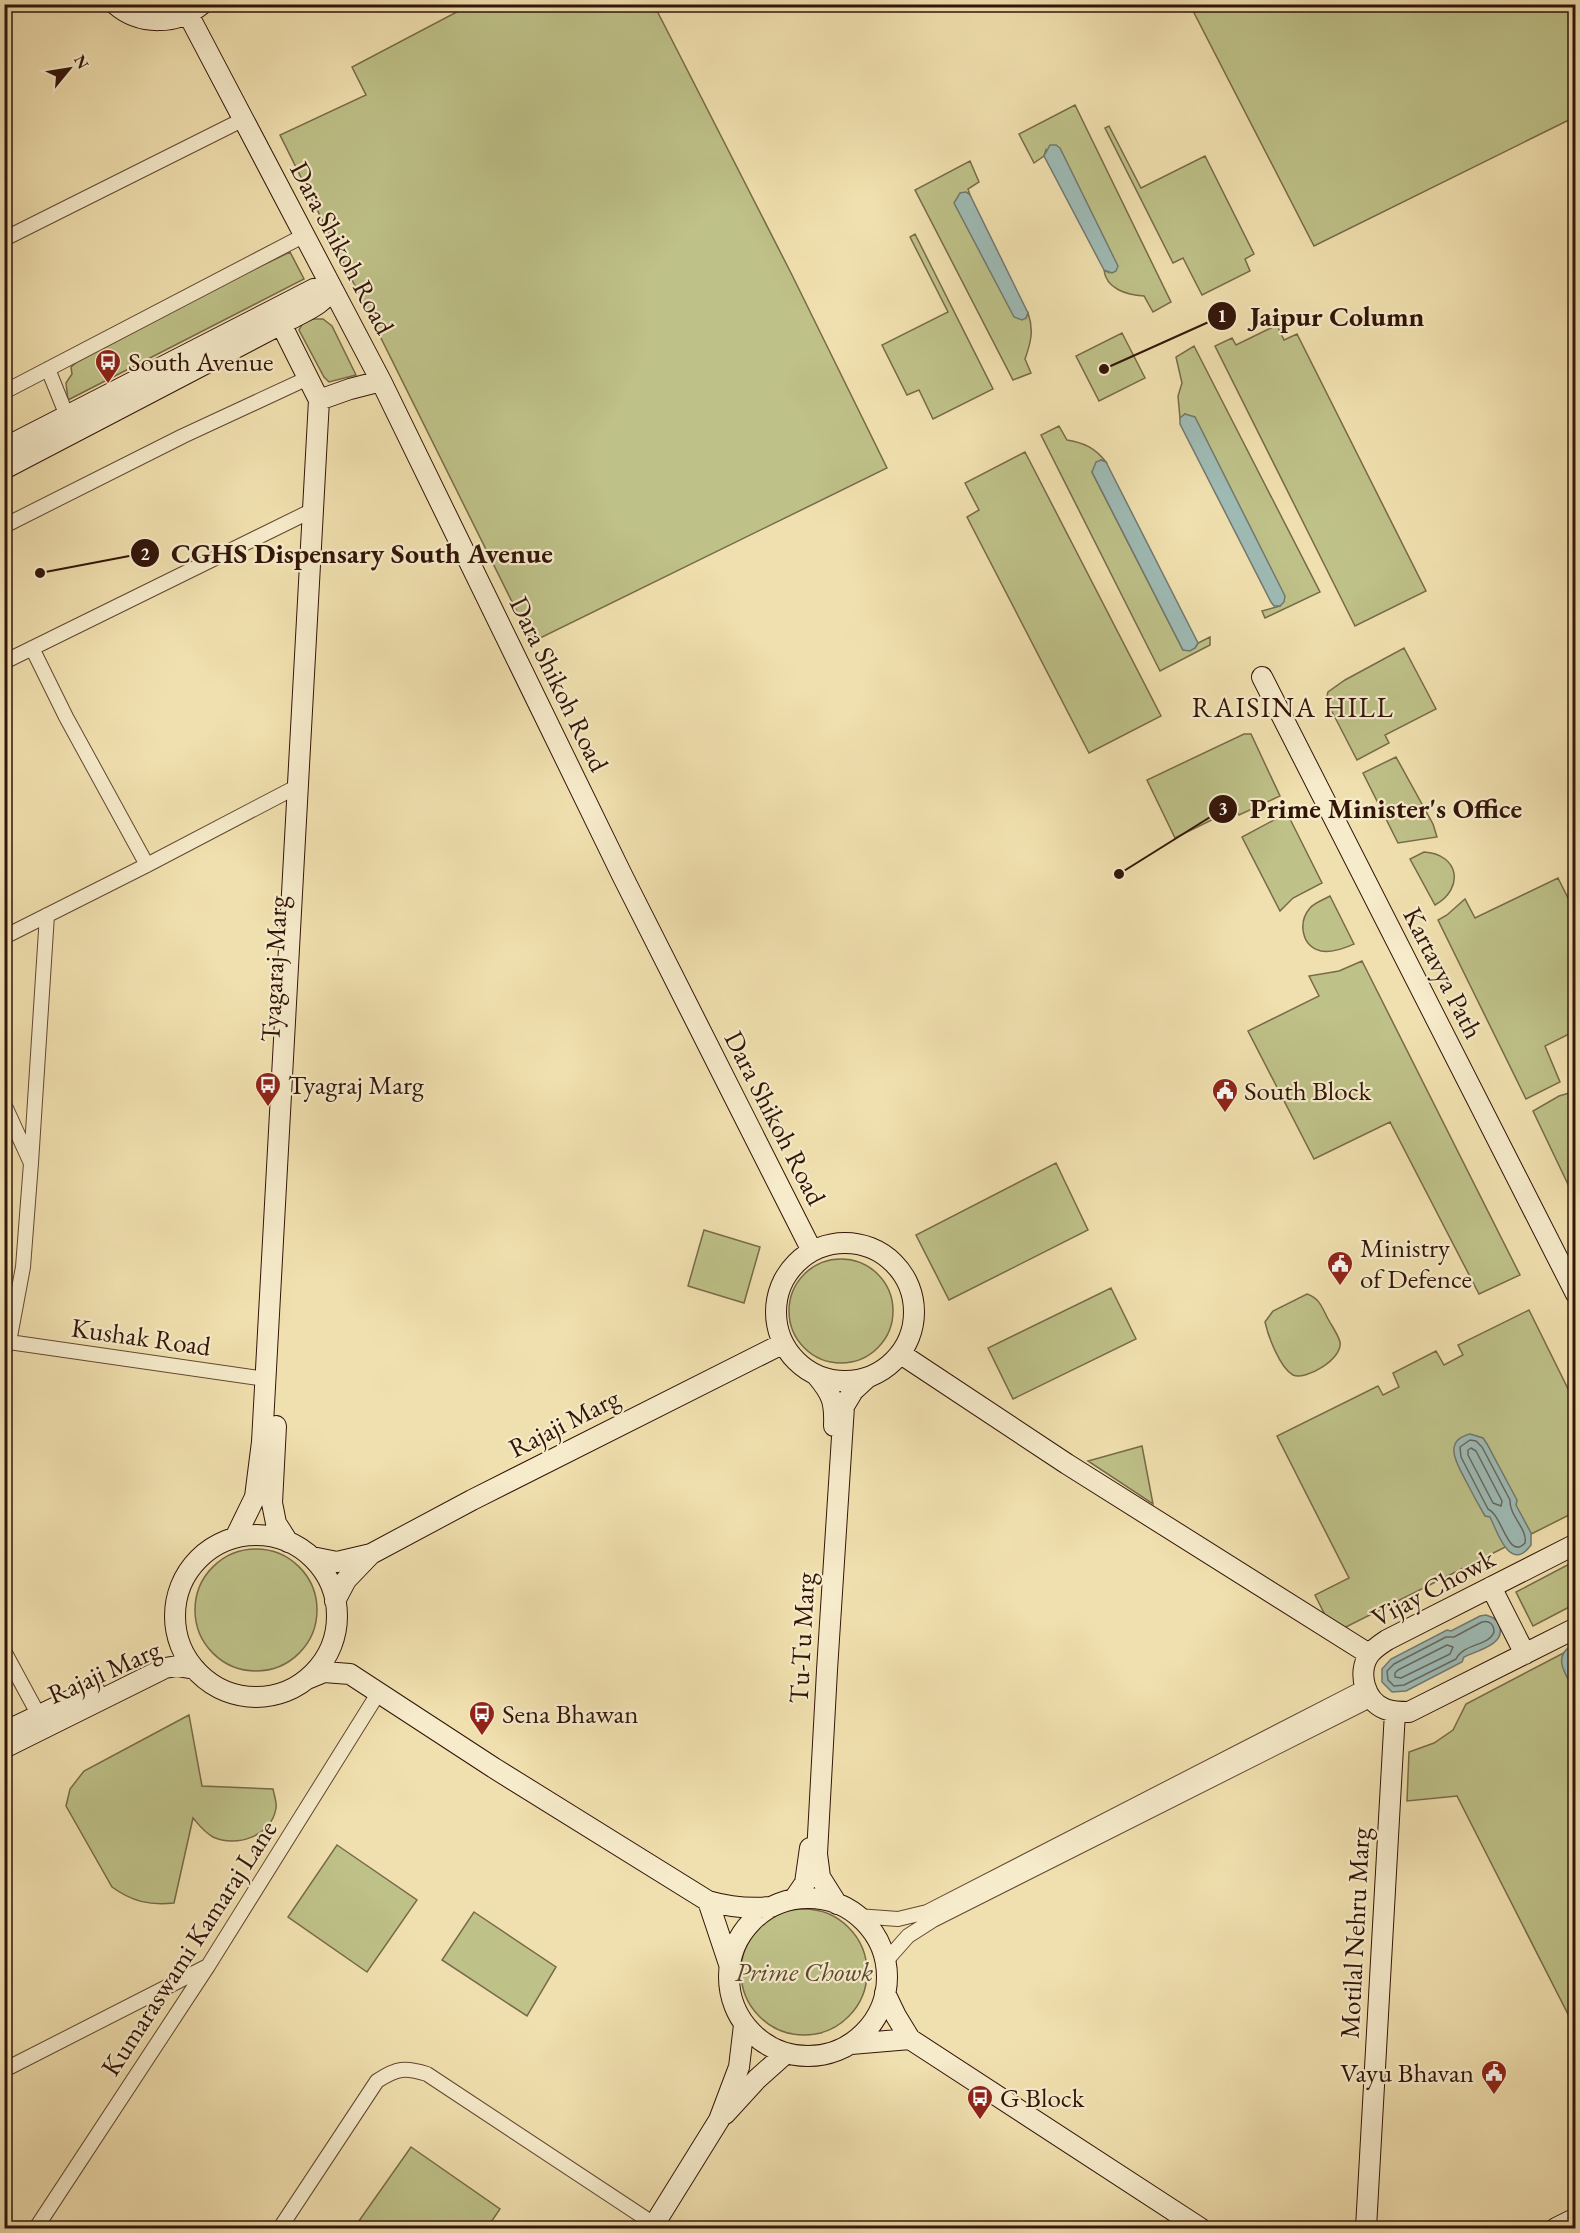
<svg xmlns="http://www.w3.org/2000/svg" width="1580" height="2233" viewBox="0 0 1580 2233" font-family="'EB Garamond',serif">
	<style>
		.green { fill: #bec188; stroke: #786a48; stroke-width: 1.5 }
		.water { fill: #9ebbb5; stroke: #737870; stroke-width: 1.5 }
		.lines { fill: none; stroke-linecap: round; stroke-linejoin: round }
		.shore { stroke: #68685e; stroke-width: 1.5 }
		.street-casing { stroke: #624732; stroke-width: 16 }
		.secondary-casing { stroke: #321408; stroke-width: 22 }
		.street { stroke: #f6ebcb; stroke-width: 14 }
		.secondary { stroke: #f6ebcb; stroke-width: 20 }
		.labels { text-anchor: middle; stroke-width: 4.5; stroke-linejoin: round; paint-order: stroke }
		.street-label { font-size: 27px; fill: #321408; stroke: #f6ebcb }
		.poi-label { font-size: 27px; fill: #321408; stroke: #f6ebcb; text-anchor: start }
		.park-label { font-size: 27px; font-style: italic; fill: #5c482e; stroke: #f6ebcb }
		.neighbourhood-label { font-size: 28px; letter-spacing: 1.5px; fill: #321408; stroke: #f6ebcb }
		.leader { fill: none; stroke: #321408; stroke-width: 2 }
		.callout-dot { fill: #321408; stroke: #f6ebcb; stroke-width: 2 }
		.mark-label { font-size: 18px; text-anchor: middle; font-weight: bold; fill: #fff }
		.callout-label { font-size: 28px; text-anchor: middle; font-weight: bold; fill: #321408; stroke: #f6ebcb; stroke-width: 4.5; stroke-linejoin: round; paint-order: stroke }
	</style>
	<rect width="100%" height="100%" fill="#f1e0af"/>
	<filter id="stains"><feTurbulence type="fractalNoise" baseFrequency=".00333" numOctaves="4"/><feColorMatrix values="0 0 0 0 .2 0 0 0 0 .09 0 0 0 0 .02 0 0 0 .5 -.17"/></filter>
	<radialGradient id="worn" r=".72"><stop offset=".6" stop-color="#630" stop-opacity="0"/><stop offset="1" stop-color="#630" stop-opacity=".3"/></radialGradient>
	<!-- green -->
	<path class="green" d="M 470,5 L 654,5 L 791,273 L 887,468 L 532,642 L 280,135 L 366,95 L 352,67 Z
		M 1190,5 L 1575,5 L 1575,117 L 1314,246 Z
		M 1075,105 L 1171,302 L 1153,312 L 1144,296 C 1127,295 1106,289 1104,270 L 1108,272 L 1046,150 L 1044,156 L 1034,163 L 1019,134 Z
		M 1109,126 L 1141,188 L 1205,156 L 1254,254 L 1245,259 L 1250,271 L 1202,295 L 1183,258 L 1173,263 L 1105,128 Z
		M 970,161 L 979,182 L 968,189 L 970,195 L 966,192 L 1026,318 L 1028,313 C 1034,330 1031,342 1025,359 L 1031,373 L 1013,380 L 915,190 Z
		M 915,234 L 993,389 L 933,419 L 919,390 L 907,395 L 882,345 L 948,312 L 910,237 Z
		M 290,252 L 304,279 L 68,400 L 66,383 L 72,374 L 71,367 L 77,362 L 232,280 Z
		M 313,319 L 323,319 L 332,326 L 356,375 L 329,382 L 324,377 L 299,330 L 303,323 Z
		M 1277,325 L 1284,340 L 1297,334 L 1426,591 L 1355,626 L 1215,346 L 1232,338 L 1236,345 Z
		M 1122,333 L 1145,378 L 1099,401 L 1076,356 Z
		M 1194,346 L 1320,592 L 1265,618 L 1262,611 L 1280,606 L 1185,414 L 1180,418 L 1178,396 L 1182,383 L 1176,357 Z
		M 1059,426 L 1067,440 C 1085,443 1095,448 1106,462 L 1101,460 L 1092,472 L 1183,650 L 1195,648 L 1198,643 L 1210,637 L 1210,645 L 1160,671 L 1041,435 Z
		M 1025,452 L 1161,716 L 1089,753 L 967,517 L 979,510 L 965,483 Z
		M 1404,648 L 1436,709 L 1385,735 L 1389,743 L 1357,760 L 1326,700 L 1328,692 L 1345,680 Z
		M 1244,734 L 1251,734 L 1280,796 L 1239,815 L 1236,808 L 1175,838 L 1147,780 Z
		M 1396,757 L 1433,824 L 1437,837 L 1398,843 L 1363,773 Z
		M 1287,813 L 1322,883 L 1293,898 L 1280,911 L 1242,837 Z
		M 1424,852 C 1459,854 1465,888 1435,905 L 1410,859 Z
		M 1558,878 L 1575,912 L 1575,1031 L 1545,1046 L 1560,1082 L 1526,1099 L 1438,920 L 1447,915 L 1465,899 L 1475,918 Z
		M 1330,896 L 1354,944 C 1344,948 1332,953 1321,951 C 1301,946 1298,922 1310,908 C 1314,903 1323,900 1330,896 Z
		M 1362,961 L 1520,1275 L 1479,1294 L 1390,1122 L 1314,1159 L 1248,1031 L 1319,996 L 1309,976 L 1339,971 Z
		M 1569,1093 L 1575,1095 L 1575,1199 L 1533,1111 L 1559,1096 Z
		M 1056,1163 L 1088,1230 L 949,1300 L 916,1235 Z
		M 704,1230 L 760,1247 L 744,1303 L 688,1286 Z
		M789 1311a52 52 0 1 1 104 0a52 52 0 1 1-104 0Z
		M 1111,1288 L 1136,1339 L 1013,1399 L 988,1348 Z
		M 1307,1294 C 1319,1298 1322,1307 1327,1317 C 1331,1325 1338,1334 1340,1342 C 1343,1359 1305,1381 1293,1375 C 1280,1368 1268,1336 1265,1322 L 1273,1311 Z
		M 1529,1310 L 1575,1403 L 1575,1512 L 1334,1633 L 1315,1595 L 1349,1578 L 1277,1436 L 1378,1386 L 1383,1395 L 1399,1387 L 1393,1373 L 1436,1351 L 1444,1365 L 1463,1355 L 1458,1345 Z
		M 1142,1446 L 1153,1504 L 1088,1461 Z
		M195 1610a61 61 0 1 1 122 0a61 61 0 1 1-122 0Z
		M 1575,1561 L 1575,1604 L 1533,1626 L 1516,1592 Z
		M 1575,1647 L 1575,2028 L 1457,1796 L 1407,1801 L 1409,1752 L 1434,1743 L 1453,1730 L 1466,1704 Z
		M 189,1715 L 202,1786 L 273,1789 C 274,1795 277,1802 276,1808 C 272,1836 236,1848 213,1837 C 204,1832 199,1825 193,1818 L 174,1903 C 150,1906 131,1901 112,1887 L 66,1806 L 70,1789 L 84,1771 Z
		M 337,1845 L 417,1900 L 367,1972 L 288,1917 Z
		M741 1972a63 63 0 1 1 126 0a63 63 0 1 1-126 0Z
		M 474,1912 L 556,1967 L 527,2016 L 442,1960 Z
		M 411,2147 L 500,2209 L 487,2228 L 354,2228 Z"/>
	<!-- water -->
	<path class="water" d="M 1050,145 L 1056,145 L 1060,148 L 1118,266 L 1116,271 L 1112,273 L 1104,270 L 1044,156 Z
		M 966,192 L 970,195 L 1028,313 L 1026,318 L 1022,320 L 1014,317 L 954,203 L 960,193 Z
		M 1185,414 L 1195,417 L 1285,596 L 1284,602 L 1280,606 L 1274,606 L 1271,602 L 1180,424 L 1180,418 Z
		M 1101,460 L 1106,462 L 1198,643 L 1195,648 L 1190,651 L 1183,650 L 1092,472 L 1096,462 Z
		M 1470,1434 L 1483,1438 L 1487,1444 L 1517,1500 L 1516,1505 L 1531,1533 L 1531,1545 C 1510,1574 1497,1531 1490,1517 L 1485,1516 C 1478,1504 1472,1493 1466,1481 C 1457,1464 1442,1441 1470,1434 Z
		M 1486,1615 C 1493,1617 1499,1620 1500,1628 C 1504,1645 1476,1651 1464,1657 L 1462,1662 L 1406,1691 L 1392,1692 L 1382,1682 L 1382,1669 L 1391,1659 L 1447,1630 L 1451,1631 L 1480,1616 Z
		M 1571,1646 L 1575,1646 L 1575,1692 C 1568,1677 1551,1658 1571,1646 Z"/>
	<g class="lines">
		<!-- shore -->
		<path class="shore" d="M 1470,1440 L 1476,1441 L 1482,1447 L 1510,1500 C 1509,1516 1528,1529 1525,1543 C 1508,1561 1503,1516 1488,1509 L 1461,1457 L 1460,1447 Z
			M 1471,1448 L 1476,1451 L 1502,1501 L 1501,1506 L 1493,1503 L 1468,1455 L 1468,1450 Z
			M 1482,1622 C 1489,1620 1494,1624 1494,1632 C 1489,1646 1464,1643 1456,1659 L 1404,1685 L 1394,1686 L 1388,1680 L 1387,1671 L 1394,1664 L 1446,1637 L 1454,1637 Z
			M 1447,1645 L 1453,1647 L 1450,1654 L 1401,1678 L 1395,1677 L 1395,1673 L 1398,1670 Z"/>
		<defs>
			<path id="street" d="M 4,239 L 244,119
				M 48,369 L 67,416
				M 4,392 L 305,235
				M 4,526 L 183,436 L 308,378
				M 32,648 L 66,717 L 147,865
				M 4,662 L 313,510
				M 4,937 L 147,865 L 298,786
				M 4,1104 L 30,1161
				M 9,1342 L 266,1379
				M 4,1350 L 9,1342 L 23,1267 L 31,1163 L 47,915
				M 4,1651 L 43,1723
				M 857,1916 L 898,1919 L 927,1912 L 1365,1687
				M 885,1962 L 908,1936 L 933,1920 L 1372,1699
				M 4,2070 L 206,1967
				M 36,2228 L 208,1966 L 379,1692
				M 280,2228 L 377,2081 C 397,2068 405,2067 427,2074 L 660,2228"/>
			<path id="secondary" d="M 115,4 C 140,26 177,25 202,4
				M 188,14 L 381,381 L 623,877 L 812,1251
				M 319,400 L 350,389 L 381,381
				M 4,448 L 314,289 L 332,288 C 324,304 307,310 291,319 L 4,469
				M 1262,677 L 1576,1294
				M776 1312a69 69 0 1 1 138 0a69 69 0 1 1-138 0Z
				M 901,1354 L 1067,1464 L 1369,1654
				M 817,1376 C 832,1394 835,1402 834,1426
				M 276,1426 L 272,1503 L 276,1523 L 288,1542
				M175 1616a81 81 0 1 1 162 0a81 81 0 1 1-162 0Z
				M 236,1536 L 255,1497 L 262,1442 L 319,400 L 274,310
				M 1576,1544 L 1387,1640 C 1381,1644 1373,1649 1369,1655 C 1357,1673 1365,1701 1385,1709 C 1393,1712 1400,1712 1409,1712 L 1576,1628
				M 312,1557 L 337,1562 L 371,1554 L 472,1500 L 782,1344
				M 1491,1587 L 1525,1654
				M 335,1601 L 346,1580 L 371,1554
				M 307,1679 L 324,1672 L 350,1674 L 494,1768 L 708,1901 C 729,1907 749,1909 771,1907
				M 4,1732 L 94,1689
				M 4,1748 L 165,1668 L 177,1666 L 195,1669
				M729 1977a79 79 0 1 1 158 0a79 79 0 1 1-158 0Z
				M 794,1899 L 805,1883 L 810,1848
				M 708,1901 L 729,1964
				M 837,1904 L 820,1877 L 817,1854 L 827,1670 L 844,1406 L 853,1391 L 866,1379
				M 885,1993 L 896,2016 L 910,2039 L 1200,2228
				M 851,2044 L 910,2039
				M 725,2114 L 757,2079 L 785,2054
				M 652,2228 L 719,2120 L 739,2067 L 744,2025
				M 1366,2228 L 1395,1712
				M 1556,2228 L 1576,2218"/>
		</defs>
		<!-- street casing -->
		<use href="#street" class="street-casing"/>
		<!-- secondary casing -->
		<use href="#secondary" class="secondary-casing"/>
		<!-- street -->
		<use href="#street" class="street"/>
		<!-- secondary -->
		<use href="#secondary" class="secondary"/>
	</g>
	<!-- icons -->
	<defs>
		<symbol id="bus-pin" viewBox="-11 -11 22 30"><path d="M0 17L-7.5 6A9.5 9.5 0 1 1 7.5 6Z" fill="#8f2418" stroke="#f6ebcb"/><path d="M-5-6H5V4H4V6H2V4H-2V6H-4V4H-5ZM-3.5-4V0h7V-4ZM-3.5 1.2v1.5H-2V1.2ZM2 1.2v1.5H3.5V1.2Z" fill="#fff"/></symbol>
		<symbol id="civic-pin" viewBox="-11 -11 22 30"><path d="M0 17L-7.5 6A9.5 9.5 0 1 1 7.5 6Z" fill="#8f2418" stroke="#f6ebcb"/><path d="M-.6-6.5H3V-4.5H.6V-3L4-1V1h2V6H-6V1h2V-1L-.6-3ZM-1.2 2.5V6h2.4V2.5Z" fill="#fff"/></symbol>
	</defs>
	<g fill-rule="evenodd">
		<use href="#bus-pin" x="93" y="347" width="30" height="40"/>
		<use href="#bus-pin" x="253" y="1070" width="30" height="40"/>
		<use href="#civic-pin" x="1210" y="1076" width="30" height="40"/>
		<use href="#civic-pin" x="1325" y="1249" width="30" height="40"/>
		<use href="#bus-pin" x="467" y="1699" width="30" height="40"/>
		<use href="#civic-pin" x="1479" y="2058" width="30" height="40"/>
		<use href="#bus-pin" x="965" y="2083" width="30" height="40"/>
	</g>
	<g class="labels">
		<!-- street labels -->
		<g class="street-label">
			<text transform="translate(342 248) rotate(62)" y="9">Dara Shikoh Road</text>
			<text transform="translate(559 684) rotate(64)" y="9">Dara Shikoh Road</text>
			<text transform="translate(274 969) rotate(-87)" y="9">Tyagaraj Marg</text>
			<text transform="translate(1443 973) rotate(63)" y="9">Kartavya Path</text>
			<text transform="translate(775 1118) rotate(63)" y="9">Dara Shikoh Road</text>
			<text transform="translate(141 1337) rotate(8)" y="9">Kushak Road</text>
			<text transform="translate(564 1423) rotate(-27)" y="9">Rajaji Marg</text>
			<text transform="translate(1433 1588) rotate(-28)" y="9">Vijay Chowk</text>
			<text transform="translate(802 1638) rotate(-87)" y="9">Tu-Tu Marg</text>
			<text transform="translate(104 1672) rotate(-24)" y="9">Rajaji Marg</text>
			<text transform="translate(1355 1933) rotate(-87)" y="9">Motilal Nehru Marg</text>
			<text transform="translate(189 1948) rotate(-57)" y="9">Kumaraswami Kamaraj Lane</text>
		</g>
		<!-- poi labels -->
		<g class="poi-label">
			<text x="128" y="371">South Avenue</text>
			<text x="288" y="1094">Tyagraj Marg</text>
			<text x="1244" y="1100">South Block</text>
			<text x="1360" y="1257">Ministry<tspan x="1360" dy="31">of Defence</tspan></text>
			<text x="502" y="1723">Sena Bhawan</text>
			<text x="1474" y="2082" text-anchor="end">Vayu Bhavan</text>
			<text x="1000" y="2107">G Block</text>
		</g>
		<!-- park labels -->
		<g class="park-label">
			<text x="804" y="1981">Prime Chowk</text>
		</g>
		<!-- neighbourhood labels -->
		<g class="neighbourhood-label">
			<text x="1293" y="717">RAISINA HILL</text>
		</g>
	</g>
	<!-- callouts -->
	<path class="leader" d="M1104 369L1222 316M40 573L145 553M1119 874L1223 809"/>
	<g class="callout-dot">
		<circle cx="1104" cy="369" r="6"/>
		<circle cx="40" cy="573" r="6"/>
		<circle cx="1119" cy="874" r="6"/>
		<circle cx="1222" cy="316" r="15"/>
		<circle cx="145" cy="553" r="15"/>
		<circle cx="1223" cy="809" r="15"/>
	</g>
	<g class="mark-label">
		<text x="1222" y="322">1</text>
		<text x="145" y="560">2</text>
		<text x="1223" y="815">3</text>
	</g>
	<g class="callout-label">
		<text x="1337" y="326">Jaipur Column</text>
		<text x="362" y="563">CGHS Dispensary South Avenue</text>
		<text x="1386" y="818">Prime Minister's Office</text>
	</g>
	<!-- margin -->
	<rect width="1580" height="2233" fill="none" stroke="#f1e0af" stroke-width="24"/>
	<rect x="6" y="6" width="1568" height="2221" fill="none" stroke="#321408" stroke-width="3"/>
	<rect x="12" y="12" width="1556" height="2209" fill="none" stroke="#321408" stroke-width="1.5"/>
	<!-- north arrow -->
	<g transform="translate(69 69) rotate(60)" stroke="#f6ebcb" stroke-width="4.5" paint-order="stroke">
	<path d="M0-4.5L10 22L0 15L-10 22Z" fill="#321408"/>
	<text y="-9" font-size="16" font-weight="bold" text-anchor="middle" fill="#321408">N</text>
	</g>
	<rect width="100%" height="100%" filter="url(#stains)"/>
	<rect width="100%" height="100%" fill="url(#worn)"/>
</svg>
